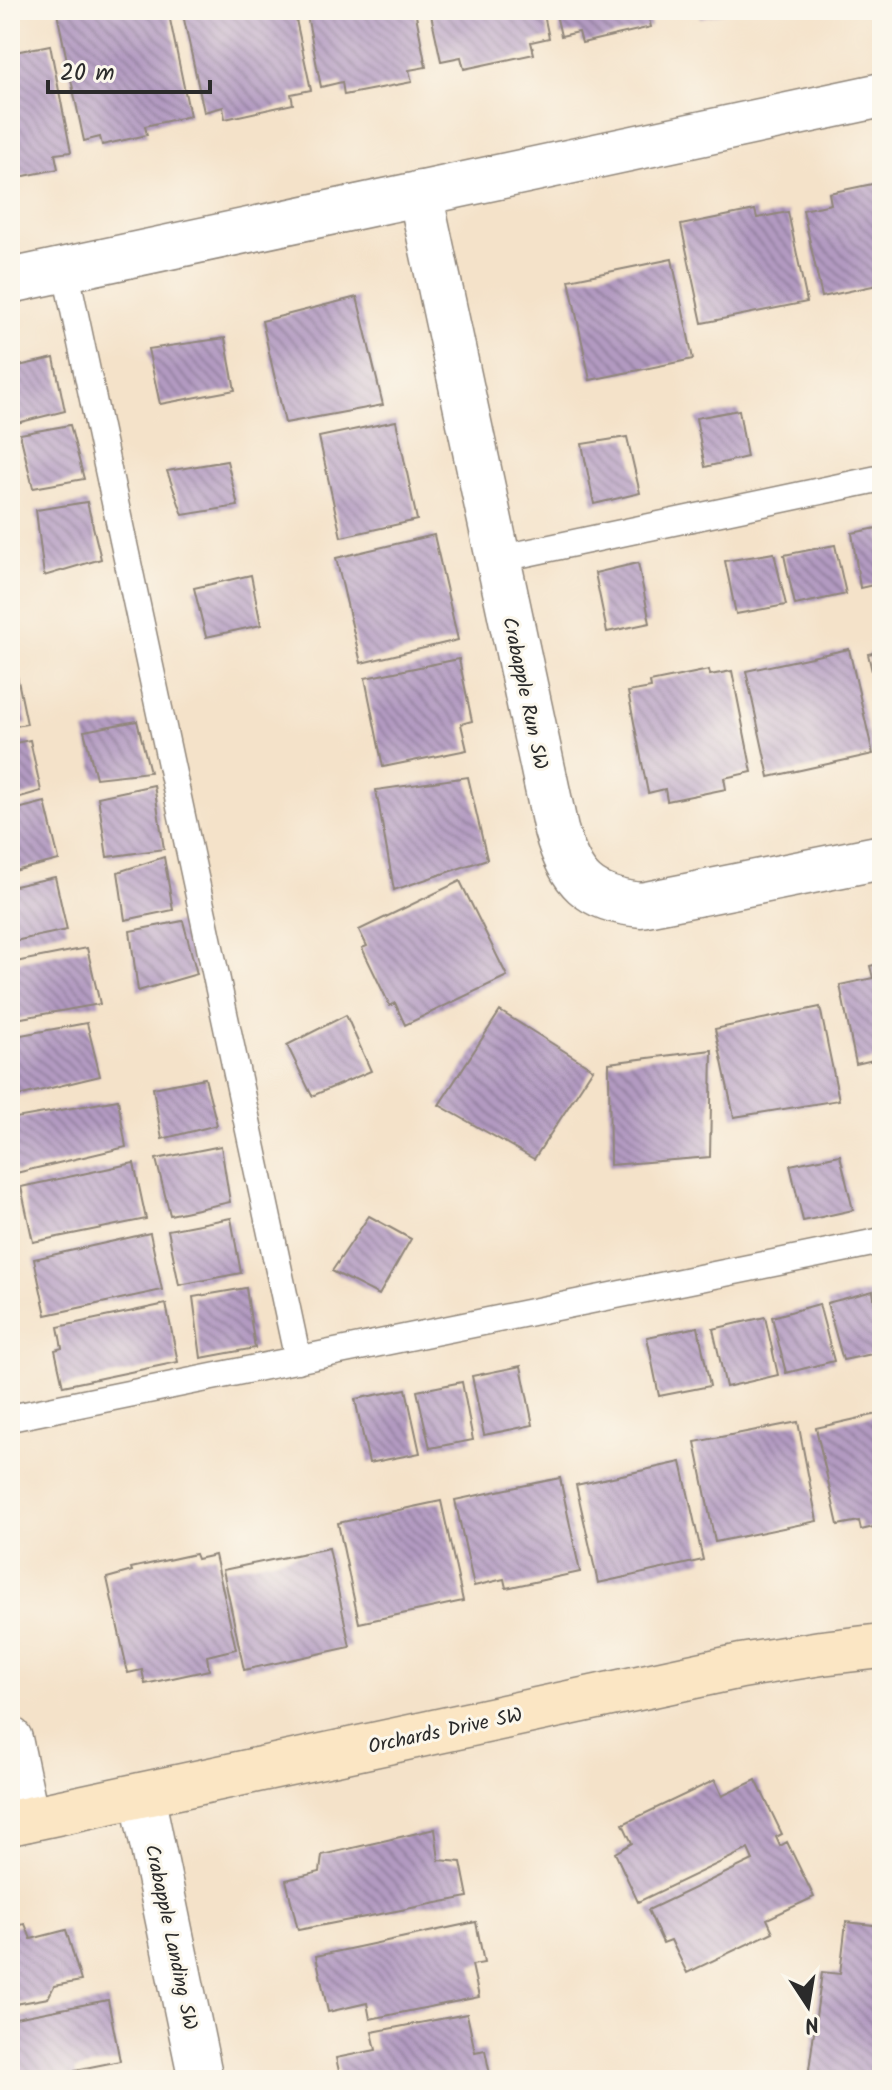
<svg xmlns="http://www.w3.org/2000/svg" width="892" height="2090" viewBox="0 0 892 2090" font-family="Kalam,sans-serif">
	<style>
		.building { fill: url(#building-back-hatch) }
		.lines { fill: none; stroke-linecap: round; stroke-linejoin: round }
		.lane-casing { stroke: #90867a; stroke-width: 29 }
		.street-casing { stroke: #90867a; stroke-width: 47 }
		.secondary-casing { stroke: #90867a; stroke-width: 47 }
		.lane { stroke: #fff; stroke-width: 26 }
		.street { stroke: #fff; stroke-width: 44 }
		.secondary { stroke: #fbe6c4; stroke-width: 44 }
		.labels { text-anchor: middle; stroke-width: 6; stroke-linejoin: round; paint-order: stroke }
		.street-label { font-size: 20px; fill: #2b2b2b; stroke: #fbf7ec }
	</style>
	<defs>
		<pattern id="building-back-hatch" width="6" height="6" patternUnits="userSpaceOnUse" patternTransform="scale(2)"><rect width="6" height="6" fill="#b29ac1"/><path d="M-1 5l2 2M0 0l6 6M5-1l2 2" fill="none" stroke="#917e9d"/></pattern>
	</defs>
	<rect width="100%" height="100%" fill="#fbf7ec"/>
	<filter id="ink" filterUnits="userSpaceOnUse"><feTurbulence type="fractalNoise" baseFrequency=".0125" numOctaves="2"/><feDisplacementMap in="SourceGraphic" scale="16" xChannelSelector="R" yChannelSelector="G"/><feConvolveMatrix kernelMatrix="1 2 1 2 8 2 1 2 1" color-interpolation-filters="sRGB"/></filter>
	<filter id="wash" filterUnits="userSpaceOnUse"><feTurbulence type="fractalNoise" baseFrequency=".006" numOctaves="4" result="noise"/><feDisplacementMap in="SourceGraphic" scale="32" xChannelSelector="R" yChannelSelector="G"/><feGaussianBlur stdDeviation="1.8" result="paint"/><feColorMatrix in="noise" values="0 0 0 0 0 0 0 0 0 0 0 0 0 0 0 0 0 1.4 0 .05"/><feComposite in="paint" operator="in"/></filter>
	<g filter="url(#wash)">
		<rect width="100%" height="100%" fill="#f4e2c9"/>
		<g id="blocks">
			<!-- building -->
			<path class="building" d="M 69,10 L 168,10 L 190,116 L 145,126 L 147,135 L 102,145 L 100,137 L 84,141 L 57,13 Z
				M 182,10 L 294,10 L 311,90 L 291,94 L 293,104 L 225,119 L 223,107 L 204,112 Z
				M 306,10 L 415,10 L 426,67 L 409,70 L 412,82 L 344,95 L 342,82 L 321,87 Z
				M 430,10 L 543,10 L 549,38 L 531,42 L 534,54 L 464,69 L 461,57 L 441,61 Z
				M 555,10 L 667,10 L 668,15 L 649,19 L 651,27 L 582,43 L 579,32 L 561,36 Z
				M 699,10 L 731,10 L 731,11 L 700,18 Z
				M 50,45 L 71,152 L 55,154 L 58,169 L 10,179 L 10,53 Z
				M 882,182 L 882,284 L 822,297 L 803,210 L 831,204 L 829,193 Z
				M 755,210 L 757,218 L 788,212 L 807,302 L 702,323 L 681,225 Z
				M 672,259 L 693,359 L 590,380 L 569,280 Z
				M 357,297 L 383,405 L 285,423 L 262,321 Z
				M 225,338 L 235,390 L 160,404 L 148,349 Z
				M 54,358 L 65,411 L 17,423 L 10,368 Z
				M 739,410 L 747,457 L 705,467 L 696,418 Z
				M 396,421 L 417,520 L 341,537 L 319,437 Z
				M 70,425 L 84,479 L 33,488 L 20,434 Z
				M 627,437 L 640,493 L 594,504 L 582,444 Z
				M 227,461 L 238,506 L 183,515 L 167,471 Z
				M 87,502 L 101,559 L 44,576 L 36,510 Z
				M 882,527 L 882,583 L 860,588 L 852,533 Z
				M 434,535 L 458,640 L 361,663 L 336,558 Z
				M 835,545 L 846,594 L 795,605 L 784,555 Z
				M 774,553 L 786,605 L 736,614 L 725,561 Z
				M 638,563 L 650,623 L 607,632 L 595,573 Z
				M 251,575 L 261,625 L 206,637 L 194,588 Z
				M 849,649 L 873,754 L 769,777 L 746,671 Z
				M 882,651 L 882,710 L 881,710 L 868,654 Z
				M 459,659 L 472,721 L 461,724 L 467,750 L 383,767 L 365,678 Z
				M 15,666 L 27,724 L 10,727 L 10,667 Z
				M 709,670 L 710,675 L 732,671 L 752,772 L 724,778 L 726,789 L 667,801 L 665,789 L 648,793 L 628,692 L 651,688 L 650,682 Z
				M 137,721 L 150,772 L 96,778 L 84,731 Z
				M 30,740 L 41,791 L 10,800 L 10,744 Z
				M 468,777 L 487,859 L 394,890 L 376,790 Z
				M 154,785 L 164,849 L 107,857 L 98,797 Z
				M 45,802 L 59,860 L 10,872 L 10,811 Z
				M 164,857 L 173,910 L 125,920 L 118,872 Z
				M 55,877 L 67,930 L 10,942 L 10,887 Z
				M 460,881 L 507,976 L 405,1025 L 395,1003 L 390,1006 L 362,948 L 367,946 L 359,930 Z
				M 183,921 L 197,974 L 138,991 L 130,931 Z
				M 87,948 L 100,1004 L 10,1020 L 10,963 Z
				M 882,963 L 882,1058 L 856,1064 L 840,985 L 873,978 L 870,966 Z
				M 820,1007 L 839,1100 L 734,1117 L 715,1029 Z
				M 500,1011 L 593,1069 L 534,1159 L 439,1105 Z
				M 346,1015 L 371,1071 L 312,1096 L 287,1045 Z
				M 87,1023 L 100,1076 L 10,1098 L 10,1037 Z
				M 712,1050 L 710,1157 L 610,1165 L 609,1063 Z
				M 205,1078 L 217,1125 L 162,1139 L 153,1088 Z
				M 118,1100 L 126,1147 L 16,1173 L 10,1149 L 10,1119 Z
				M 221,1146 L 230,1202 L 170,1215 L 156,1159 Z
				M 840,1155 L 853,1210 L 803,1221 L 790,1165 Z
				M 134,1163 L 146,1219 L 33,1242 L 21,1187 Z
				M 369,1216 L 411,1239 L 379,1295 L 332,1271 Z
				M 231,1218 L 241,1273 L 179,1285 L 168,1230 Z
				M 150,1233 L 162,1290 L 46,1315 L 34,1259 Z
				M 246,1288 L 255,1348 L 201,1358 L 193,1297 Z
				M 873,1291 L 882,1352 L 843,1360 L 827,1303 Z
				M 166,1304 L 178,1362 L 63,1386 L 55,1350 L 62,1348 L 58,1327 Z
				M 819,1304 L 834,1361 L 786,1373 L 772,1317 Z
				M 765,1317 L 778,1375 L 726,1387 L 713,1329 Z
				M 698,1327 L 710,1386 L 659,1396 L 647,1337 Z
				M 521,1366 L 533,1425 L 484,1435 L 472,1376 Z
				M 462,1382 L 473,1440 L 430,1448 L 417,1391 Z
				M 406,1389 L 420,1453 L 369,1463 L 355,1399 Z
				M 882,1413 L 882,1525 L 861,1530 L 859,1521 L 838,1525 L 816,1428 Z
				M 798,1422 L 817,1521 L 715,1542 L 695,1442 Z
				M 681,1462 L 703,1560 L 598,1583 L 576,1485 Z
				M 560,1478 L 580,1572 L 506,1588 L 504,1579 L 474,1586 L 455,1500 Z
				M 441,1501 L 463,1601 L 359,1623 L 338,1523 Z
				M 329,1548 L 350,1647 L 244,1670 L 223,1570 Z
				M 195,1554 L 197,1559 L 215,1555 L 236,1649 L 207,1656 L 209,1670 L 145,1684 L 142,1670 L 128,1673 L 107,1578 L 132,1571 L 131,1568 Z
				M 715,1780 L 722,1796 L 756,1780 L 782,1834 L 776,1837 L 780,1846 L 787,1842 L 814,1897 L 767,1919 L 773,1932 L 687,1973 L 671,1940 L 663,1943 L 648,1910 L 753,1860 L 748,1849 L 638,1902 L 615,1853 L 632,1843 L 623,1824 Z
				M 435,1829 L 439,1860 L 461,1862 L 468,1897 L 298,1930 L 286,1880 L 320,1872 L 322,1855 Z
				M 476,1922 L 484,1963 L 472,1965 L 479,1997 L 370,2019 L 367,2003 L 328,2012 L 316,1956 Z
				M 846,1922 L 882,1926 L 882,2067 L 880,2080 L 827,2080 L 808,2077 L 822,1972 L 840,1974 Z
				M 25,1924 L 31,1939 L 66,1930 L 81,1981 L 54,1986 L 48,1998 L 10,2005 L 10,1927 Z
				M 108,2000 L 120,2061 L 75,2070 L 77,2080 L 10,2080 L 10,2019 Z
				M 467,2014 L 475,2052 L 485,2050 L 491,2080 L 341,2080 L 336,2058 L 376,2050 L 372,2032 Z"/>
		</g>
	</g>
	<g filter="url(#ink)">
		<use href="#blocks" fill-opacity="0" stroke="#90867a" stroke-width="2"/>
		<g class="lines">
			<defs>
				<path id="lane" d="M 65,268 L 298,1360
					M 498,559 L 882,478
					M 10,1418 L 882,1241"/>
				<path id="street" d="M 420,193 L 556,830 C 571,881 588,899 641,905 L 882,857
					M 10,281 L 882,95
					M 10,1739 L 27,1819
					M 142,1795 L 201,2080"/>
				<path id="secondary" d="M 10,1823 L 741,1666 L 821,1653 L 882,1646"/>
			</defs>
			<!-- lane casing -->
			<use href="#lane" class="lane-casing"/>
			<!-- street casing -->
			<use href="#street" class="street-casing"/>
			<!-- secondary casing -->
			<use href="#secondary" class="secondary-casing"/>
			<!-- lane -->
			<use href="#lane" class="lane"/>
			<!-- street -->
			<use href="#street" class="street"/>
			<!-- secondary -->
			<use href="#secondary" class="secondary"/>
		</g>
	</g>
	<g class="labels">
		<!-- street labels -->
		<g class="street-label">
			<text transform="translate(526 693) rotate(78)" y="7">Crabapple Run SW</text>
			<text transform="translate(445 1730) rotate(-12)" y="7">Orchards Drive SW</text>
			<text transform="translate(172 1937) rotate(78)" y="7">Crabapple Landing SW</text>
		</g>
	</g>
	<!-- margin -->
	<rect width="892" height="2090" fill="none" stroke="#fbf7ec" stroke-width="40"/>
	<!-- north arrow -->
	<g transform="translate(808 2006) rotate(168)" stroke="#fbf7ec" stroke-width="6" paint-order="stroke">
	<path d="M0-6L14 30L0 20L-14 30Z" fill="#2b2b2b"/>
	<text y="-12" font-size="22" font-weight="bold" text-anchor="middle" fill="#2b2b2b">N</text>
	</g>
	<!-- scale -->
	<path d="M48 80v12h162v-12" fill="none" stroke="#2b2b2b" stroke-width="4"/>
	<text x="60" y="80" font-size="24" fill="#2b2b2b" stroke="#fbf7ec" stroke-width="6" paint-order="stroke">20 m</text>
</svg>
